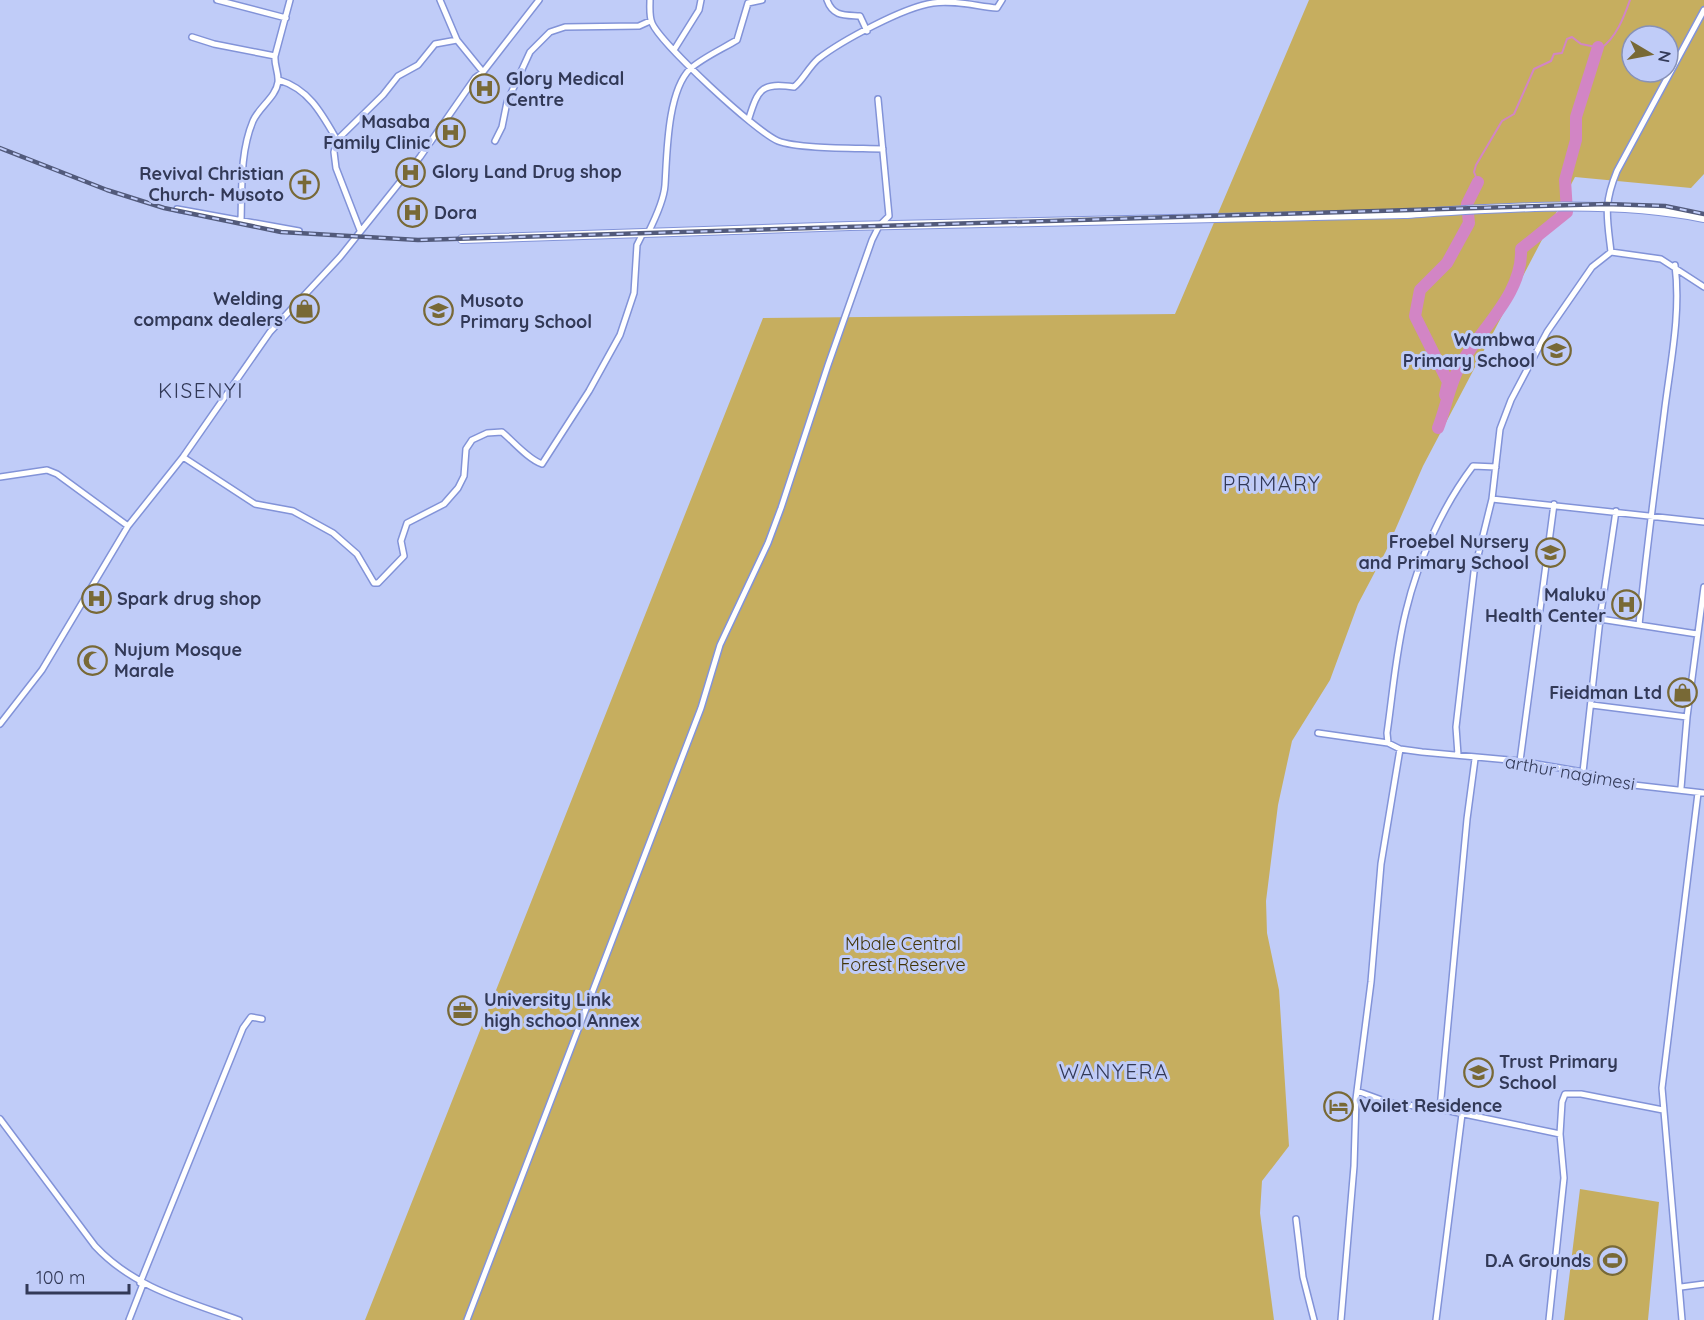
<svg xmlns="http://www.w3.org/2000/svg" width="1704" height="1320" viewBox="0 0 1704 1320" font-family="Quicksand,sans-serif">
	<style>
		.green { fill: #c6ae5f; fill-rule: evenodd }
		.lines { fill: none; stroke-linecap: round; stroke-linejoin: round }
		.stream { stroke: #d285c5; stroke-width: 2 }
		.river { stroke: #d285c5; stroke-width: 12 }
		.street-casing { stroke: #8293d8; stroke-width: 8 }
		.secondary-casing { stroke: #8293d8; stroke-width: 10 }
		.street { stroke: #fff; stroke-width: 5 }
		.secondary { stroke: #fff; stroke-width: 8 }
		.rail-casing { stroke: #525a7b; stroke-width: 4.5 }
		.rail { stroke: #c0ccf8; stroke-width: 2; stroke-dasharray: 7; stroke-linecap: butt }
		.labels { text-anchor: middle; stroke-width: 6; stroke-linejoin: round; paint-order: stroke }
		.poi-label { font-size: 18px; font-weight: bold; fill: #323957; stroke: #c0ccf8; text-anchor: start }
		.street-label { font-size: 18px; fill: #323957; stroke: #c0ccf8 }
		.park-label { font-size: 18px; fill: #423509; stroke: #c0ccf8 }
		.quarter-label { font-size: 21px; letter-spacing: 1.5px; fill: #323957; stroke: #c0ccf8 }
	</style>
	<rect width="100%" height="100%" fill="#c0ccf8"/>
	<!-- green -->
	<path class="green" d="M 1309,0 L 1704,0 L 1704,174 L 1691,188 L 1575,177 L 1423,466 L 1386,551 L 1358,604 L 1330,680 L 1292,741 L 1278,805 L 1266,901 L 1267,933 L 1279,990 L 1289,1146 L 1262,1181 L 1260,1213 L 1274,1320 L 365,1320 L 763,318 L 1175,314 ZM 1632,36 L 1668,36 L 1668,72 L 1632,72 Z
		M 1580,1189 L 1659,1202 L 1648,1320 L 1564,1320 Z"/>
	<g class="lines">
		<!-- stream -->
		<path class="stream" d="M 1478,182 L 1474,172 L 1476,165 L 1502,121 L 1514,114 L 1534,69 L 1551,61 L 1554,54 L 1562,53 L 1567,39 L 1572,37 L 1581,44 L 1601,48 C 1616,38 1624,17 1630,0"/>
		<!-- river -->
		<path class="river" d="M 1445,395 L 1448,382 L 1415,316 L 1420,290 L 1447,263 L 1469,223 L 1467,204 L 1478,182
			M 1438,428 C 1446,408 1450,381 1462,362 C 1483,326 1523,293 1521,249 L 1567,212 L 1565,180 L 1576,140 L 1576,117 L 1598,47"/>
		<defs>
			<path id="street" d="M 217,0 L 286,18
				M 440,0 L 457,40 L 483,72
				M 650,0 C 650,7 649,16 652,23 C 661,44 756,132 778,141 C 798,149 858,148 883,149
				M 827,0 C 833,17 845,15 860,16 L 867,31
				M 192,37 L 214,44 L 275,56
				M 674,50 L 699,10 L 701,0
				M 279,80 C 309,89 322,114 337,140
				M 749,118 C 758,89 762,82 794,87 C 803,80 808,68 818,59 C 841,41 904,7 933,3 C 954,0 976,6 997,8 L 1002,0
				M 495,141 L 502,127 L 507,102 L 530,52 L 550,32 L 565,27 L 639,26 L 650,21
				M 177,209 L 299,231
				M 241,221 C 242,188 240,152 253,121 C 259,107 276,97 278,82 C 279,73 274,65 275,56 L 290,0
				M 360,230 L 336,168 L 334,152 L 337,140 L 383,95 L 398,76 L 418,65 L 435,44 L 457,40
				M 648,233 C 655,219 664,200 665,185 C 667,155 667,92 690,69 C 702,58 722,49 737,40 L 748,3 L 762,0
				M 1611,252 C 1607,217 1603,205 1617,171 L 1704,10
				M 183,457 L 255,504 L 293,511 L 333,533 L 357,554 L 374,583 L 378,583 L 404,556 L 401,541 L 407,523 L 444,504 L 458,488 L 464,476 L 466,449 L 472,440 L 487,433 L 502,432 C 514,442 528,459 542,464 L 589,391 L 620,335 L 634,293 L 637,245 L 643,233
				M 0,477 L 47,470 L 57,474 L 128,526
				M 1492,499 L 1704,522
				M 1600,619 L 1697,634
				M 1639,625 C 1646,552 1656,480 1665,407 C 1671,360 1681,312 1675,265
				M 1592,705 L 1687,717
				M 0,724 L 42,670 L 128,526 L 183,457 L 270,332 L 340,257 L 420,157 L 475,78 L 483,72 L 539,0
				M 1318,733 L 1388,743 L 1400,749 L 1422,752 L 1520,761 L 1583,772 L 1625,784 L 1704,793
				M 1388,743 L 1387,733 C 1393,692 1396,650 1406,611 C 1418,561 1442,507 1473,466 L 1496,467
				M 1458,755 L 1456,727 L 1474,572 L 1492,499 L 1500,429 L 1511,400 L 1547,332 L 1592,267 L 1611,252 L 1661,259 L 1704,287
				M 1520,761 L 1554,504
				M 1583,772 L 1600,619 L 1616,511
				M 1681,788 L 1687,717 L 1704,587
				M 1357,1091 L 1390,1103 L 1440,1109 L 1560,1134 L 1562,1102 L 1565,1094 L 1581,1094 L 1663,1110
				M 1440,1109 L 1467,819 L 1475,759
				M 0,1119 L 95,1246 C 134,1288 187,1301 239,1320
				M 1296,1219 L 1303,1277 L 1314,1320
				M 140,1283 L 243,1028 L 251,1017 L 262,1019
				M 1681,1287 L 1704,1284
				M 129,1320 L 143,1284
				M 467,1320 L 678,768 L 701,708 L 720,645 L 768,543 L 781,508 L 828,365 L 872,240 L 879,226 L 889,216 L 878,99
				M 1341,1320 L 1354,1166 L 1356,1099 L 1371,982 L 1381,864 L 1400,749
				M 1436,1320 L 1462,1114
				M 1549,1320 L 1564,1178 L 1560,1134
				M 1682,1320 L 1662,1088 L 1698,793"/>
			<path id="secondary" d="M 462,239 L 850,226 L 1404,214 C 1498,208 1612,199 1704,218"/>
		</defs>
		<!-- street casing -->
		<use href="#street" class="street-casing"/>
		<!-- secondary casing -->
		<use href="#secondary" class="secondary-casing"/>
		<!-- street -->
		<use href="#street" class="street"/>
		<!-- secondary -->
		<use href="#secondary" class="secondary"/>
		<defs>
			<path id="rail" d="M 0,148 L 107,190 L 164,208 L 281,232 L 418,240 L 1606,204 L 1665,206 L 1704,214"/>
		</defs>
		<!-- rail casing -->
		<use href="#rail" class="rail-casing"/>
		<!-- rail -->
		<use href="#rail" class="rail"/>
	</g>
	<!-- icons -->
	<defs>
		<symbol id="hospital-ring" viewBox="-11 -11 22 22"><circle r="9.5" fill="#c0ccf8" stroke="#786936" stroke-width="1.5"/><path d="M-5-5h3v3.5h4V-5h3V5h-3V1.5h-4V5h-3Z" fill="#786936"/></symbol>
		<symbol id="church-ring" viewBox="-11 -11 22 22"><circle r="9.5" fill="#c0ccf8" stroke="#786936" stroke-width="1.5"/><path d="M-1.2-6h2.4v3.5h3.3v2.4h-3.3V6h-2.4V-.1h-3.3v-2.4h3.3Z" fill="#786936"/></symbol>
		<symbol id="shop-ring" viewBox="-11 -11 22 22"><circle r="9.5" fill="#c0ccf8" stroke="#786936" stroke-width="1.5"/><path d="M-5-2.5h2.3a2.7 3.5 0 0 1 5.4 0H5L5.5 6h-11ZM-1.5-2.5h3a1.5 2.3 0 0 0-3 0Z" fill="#786936"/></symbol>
		<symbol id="school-ring" viewBox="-11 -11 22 22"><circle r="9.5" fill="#c0ccf8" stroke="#786936" stroke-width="1.5"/><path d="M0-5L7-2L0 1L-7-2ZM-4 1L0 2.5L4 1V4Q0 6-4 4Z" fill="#786936"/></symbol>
		<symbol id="mosque-ring" viewBox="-11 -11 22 22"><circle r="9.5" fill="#c0ccf8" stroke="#786936" stroke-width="1.5"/><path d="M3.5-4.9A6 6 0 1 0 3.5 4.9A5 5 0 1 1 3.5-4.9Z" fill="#786936"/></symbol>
		<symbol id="office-ring" viewBox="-11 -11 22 22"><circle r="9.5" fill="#c0ccf8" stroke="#786936" stroke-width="1.5"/><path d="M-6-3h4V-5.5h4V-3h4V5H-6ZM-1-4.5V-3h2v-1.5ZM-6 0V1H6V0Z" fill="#786936"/></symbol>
		<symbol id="hotel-ring" viewBox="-11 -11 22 22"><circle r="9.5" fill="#c0ccf8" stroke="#786936" stroke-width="1.5"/><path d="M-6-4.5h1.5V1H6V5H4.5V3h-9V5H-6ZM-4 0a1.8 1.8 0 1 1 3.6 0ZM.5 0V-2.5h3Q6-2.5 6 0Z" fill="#786936"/></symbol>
		<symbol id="stadium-ring" viewBox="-11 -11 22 22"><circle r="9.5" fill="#c0ccf8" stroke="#786936" stroke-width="1.5"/><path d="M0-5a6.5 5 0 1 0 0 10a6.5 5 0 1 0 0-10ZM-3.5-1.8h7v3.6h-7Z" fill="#786936"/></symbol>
	</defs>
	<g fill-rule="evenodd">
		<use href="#hospital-ring" x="468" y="72" width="33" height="33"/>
		<use href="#hospital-ring" x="434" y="116" width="33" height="33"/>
		<use href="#hospital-ring" x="394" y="156" width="33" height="33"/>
		<use href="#church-ring" x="288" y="168" width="33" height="33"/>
		<use href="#hospital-ring" x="396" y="196" width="33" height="33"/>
		<use href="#shop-ring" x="288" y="292" width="33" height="33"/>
		<use href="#school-ring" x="422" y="294" width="33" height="33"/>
		<use href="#school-ring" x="1540" y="334" width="33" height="33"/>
		<use href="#school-ring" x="1534" y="536" width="33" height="33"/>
		<use href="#hospital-ring" x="80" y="582" width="33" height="33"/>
		<use href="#hospital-ring" x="1610" y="588" width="33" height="33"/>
		<use href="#mosque-ring" x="76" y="644" width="33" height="33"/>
		<use href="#shop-ring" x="1666" y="676" width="33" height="33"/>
		<use href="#office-ring" x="446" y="994" width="33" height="33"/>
		<use href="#school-ring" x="1462" y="1056" width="33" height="33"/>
		<use href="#hotel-ring" x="1322" y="1090" width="33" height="33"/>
		<use href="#stadium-ring" x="1596" y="1244" width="33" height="33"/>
	</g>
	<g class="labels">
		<!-- poi labels -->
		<g class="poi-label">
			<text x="506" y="85">Glory Medical<tspan x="506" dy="21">Centre</tspan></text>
			<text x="430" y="128" text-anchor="end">Masaba<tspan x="430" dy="21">Family Clinic</tspan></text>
			<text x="432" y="178">Glory Land Drug shop</text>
			<text x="284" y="180" text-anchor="end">Revival Christian<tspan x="284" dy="21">Church- Musoto</tspan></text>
			<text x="434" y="219">Dora</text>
			<text x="283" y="305" text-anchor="end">Welding<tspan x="283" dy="21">companx dealers</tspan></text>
			<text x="460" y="307">Musoto<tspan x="460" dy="21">Primary School</tspan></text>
			<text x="1535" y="346" text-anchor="end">Wambwa<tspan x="1535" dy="21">Primary School</tspan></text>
			<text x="1529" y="548" text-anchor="end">Froebel Nursery<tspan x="1529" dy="21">and Primary School</tspan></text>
			<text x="1606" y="601" text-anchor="end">Maluku<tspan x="1606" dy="21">Health Center</tspan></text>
			<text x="117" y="605">Spark drug shop</text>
			<text x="114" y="656">Nujum Mosque<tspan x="114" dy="21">Marale</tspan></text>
			<text x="1662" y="699" text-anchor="end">Fieidman Ltd</text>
			<text x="484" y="1006">University Link<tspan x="484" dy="21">high school Annex</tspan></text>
			<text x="1499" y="1068">Trust Primary<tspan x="1499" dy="21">School</tspan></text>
			<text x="1359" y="1112">Voilet Residence</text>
			<text x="1591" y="1267" text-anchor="end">D.A Grounds</text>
		</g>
		<!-- street labels -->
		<g class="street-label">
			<text transform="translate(1570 773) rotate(10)" y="6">arthur nagimesi</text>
		</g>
		<!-- park labels -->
		<g class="park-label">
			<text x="903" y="950">Mbale Central<tspan x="903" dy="21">Forest Reserve</tspan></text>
		</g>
		<!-- quarter labels -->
		<g class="quarter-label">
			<text x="201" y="398">KISENYI</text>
			<text x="1272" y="491">PRIMARY</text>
			<text x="1114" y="1079">WANYERA</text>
		</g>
	</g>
	<!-- north arrow -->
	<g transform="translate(1650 54) rotate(100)"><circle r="28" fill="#c0ccf8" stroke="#8791b8" stroke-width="1.5"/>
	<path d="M0-4.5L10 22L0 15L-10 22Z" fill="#786936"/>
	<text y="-9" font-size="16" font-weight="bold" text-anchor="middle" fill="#323957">N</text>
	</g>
	<!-- scale -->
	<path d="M27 1284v9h102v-9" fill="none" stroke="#323957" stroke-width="3"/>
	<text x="36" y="1284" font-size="18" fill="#323957" stroke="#c0ccf8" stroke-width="4.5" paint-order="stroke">100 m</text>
</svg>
